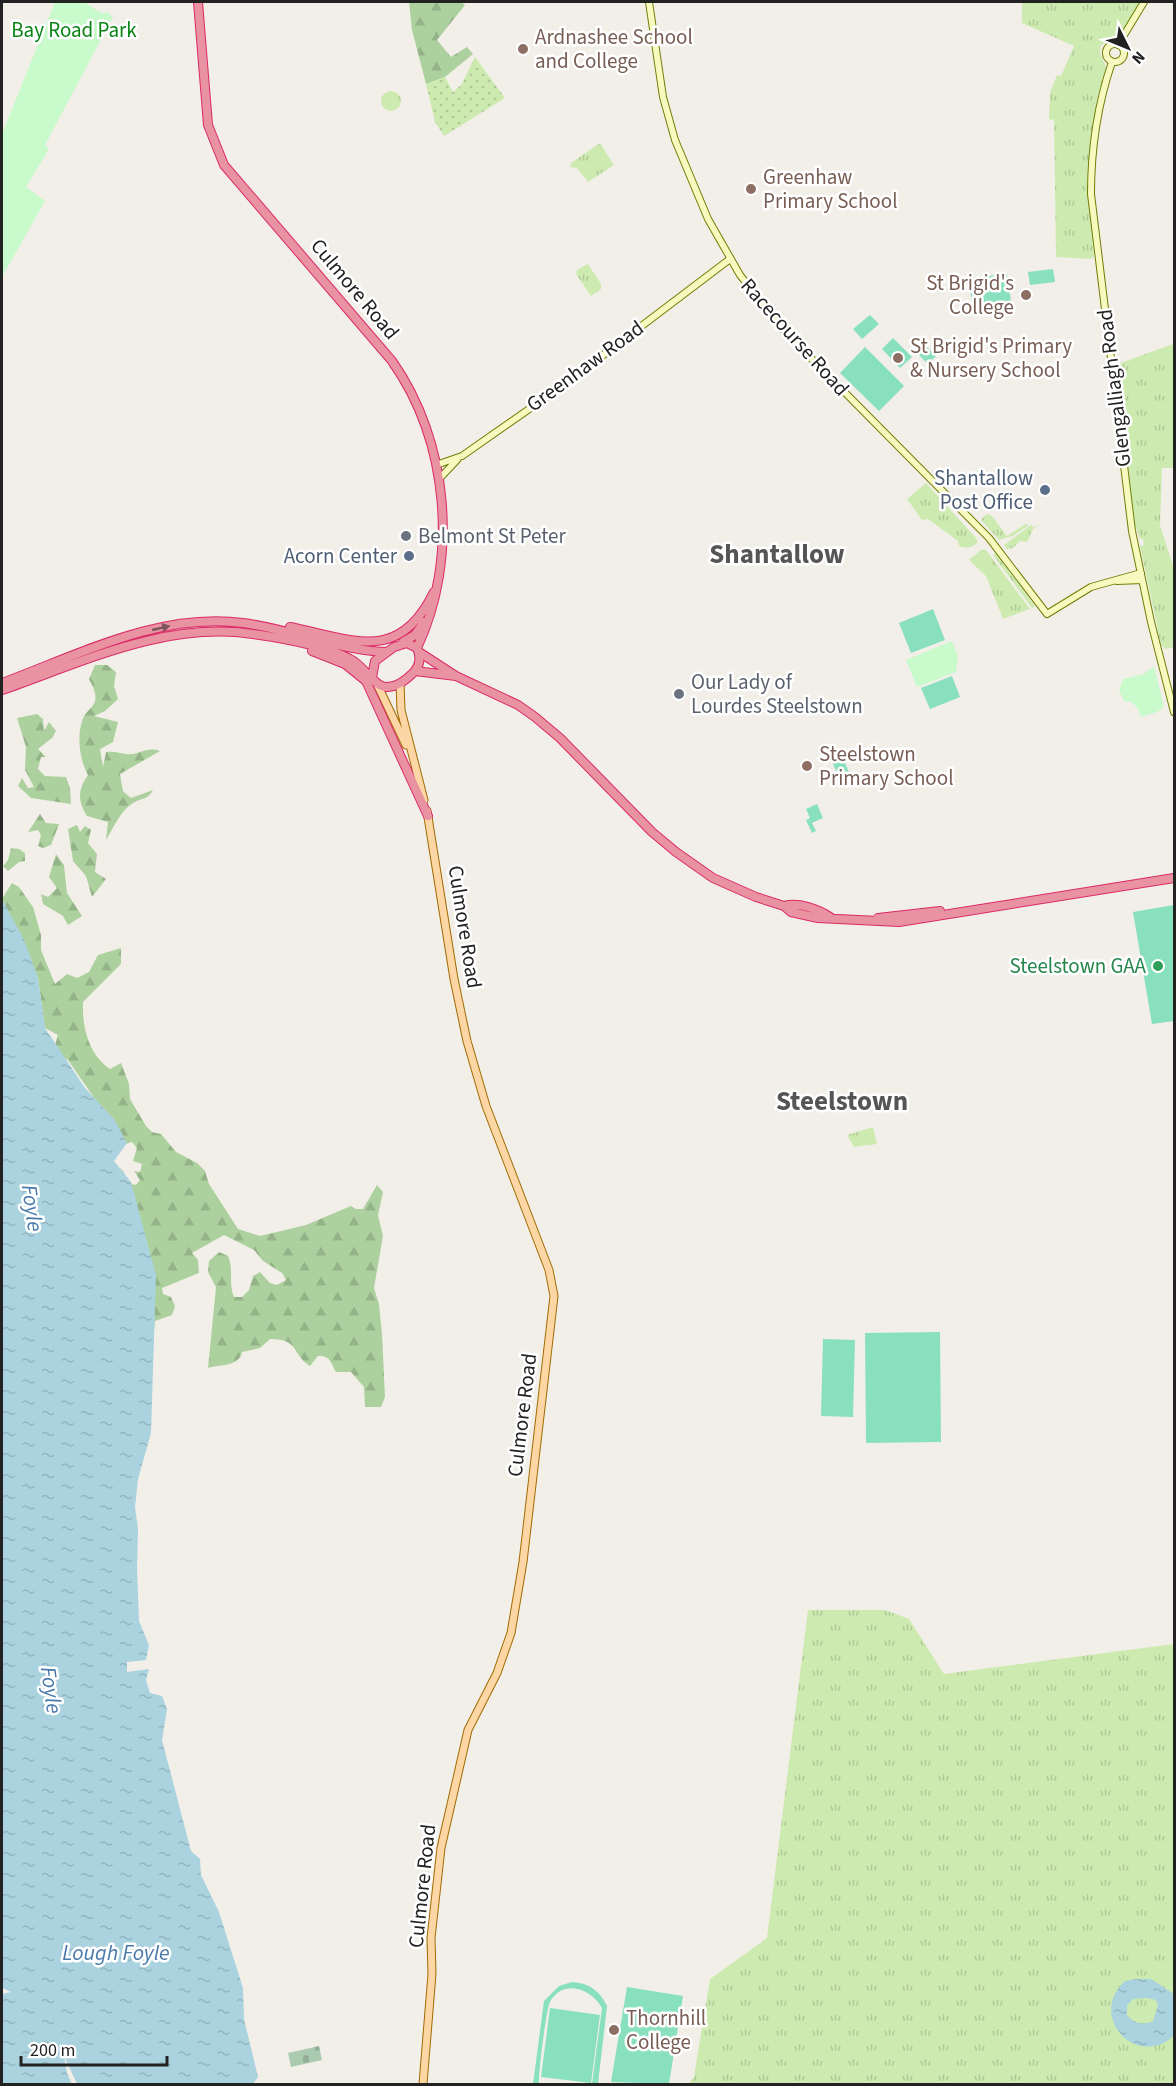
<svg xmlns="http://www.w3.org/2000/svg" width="1176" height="2086" viewBox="0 0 1176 2086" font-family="'Source Sans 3',sans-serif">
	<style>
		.grass { fill: url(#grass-tufts) }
		.forest { fill: url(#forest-firs) }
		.cemetery { fill: url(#cemetery-stones) }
		.park { fill: #c8facc }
		.garden { fill: url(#garden-dots) }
		.pitch { fill: #88e0be }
		.water { fill: url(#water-ripples); fill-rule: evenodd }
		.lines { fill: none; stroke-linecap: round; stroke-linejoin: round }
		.secondary-casing { stroke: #707d05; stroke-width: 8 }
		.primary-casing { stroke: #a06b00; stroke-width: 9 }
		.highway-casing { stroke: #dc2a67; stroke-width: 10 }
		.secondary { stroke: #f7fabf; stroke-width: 6 }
		.primary { stroke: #fcd6a4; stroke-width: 7 }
		.highway { stroke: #e892a2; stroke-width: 8 }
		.oneway { fill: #7b545c }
		.education-dot { fill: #8d6e63; stroke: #fff; stroke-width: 2 }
		.service-dot { fill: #5c6f8a; stroke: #fff; stroke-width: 2 }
		.worship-dot { fill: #6b7280; stroke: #fff; stroke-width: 2 }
		.leisure-dot { fill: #2e9e5b; stroke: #fff; stroke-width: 2 }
		.labels { text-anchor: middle; stroke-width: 5; stroke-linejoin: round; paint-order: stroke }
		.park-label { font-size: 21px; fill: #0c8416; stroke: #fff }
		.education-label { font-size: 21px; fill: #785e54; stroke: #fff; text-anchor: start }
		.street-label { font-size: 21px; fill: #222; stroke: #fff }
		.service-label { font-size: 21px; fill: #4e5e75; stroke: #fff; text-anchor: end }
		.worship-label { font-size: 21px; fill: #5b616d; stroke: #fff; text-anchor: start }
		.leisure-label { font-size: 21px; fill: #27864d; stroke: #fff; text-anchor: end }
		.water-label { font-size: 22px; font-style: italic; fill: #4a7aab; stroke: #fff }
		.district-label { font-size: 27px; font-weight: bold; fill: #555; stroke: #fff }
	</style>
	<defs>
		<pattern id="grass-tufts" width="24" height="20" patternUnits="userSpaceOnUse" patternTransform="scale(1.5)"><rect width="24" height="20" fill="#cdebb0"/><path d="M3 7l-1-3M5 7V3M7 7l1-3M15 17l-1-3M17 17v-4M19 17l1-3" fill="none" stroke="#b0c997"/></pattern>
		<pattern id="forest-firs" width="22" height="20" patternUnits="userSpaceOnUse" patternTransform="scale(1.5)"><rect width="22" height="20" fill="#add19e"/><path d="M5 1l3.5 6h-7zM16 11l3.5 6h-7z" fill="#95b388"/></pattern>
		<pattern id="cemetery-stones" width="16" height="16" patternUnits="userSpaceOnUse" patternTransform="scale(1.5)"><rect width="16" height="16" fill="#aacbaf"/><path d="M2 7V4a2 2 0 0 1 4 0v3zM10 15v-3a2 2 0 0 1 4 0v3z" fill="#92ae96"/></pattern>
		<pattern id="garden-dots" width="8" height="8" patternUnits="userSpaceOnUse" patternTransform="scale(1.5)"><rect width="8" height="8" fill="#cdebb0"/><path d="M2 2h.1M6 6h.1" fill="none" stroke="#b0c997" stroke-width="1.8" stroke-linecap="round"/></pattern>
		<pattern id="water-ripples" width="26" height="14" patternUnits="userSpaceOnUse" patternTransform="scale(1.5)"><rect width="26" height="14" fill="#aad3df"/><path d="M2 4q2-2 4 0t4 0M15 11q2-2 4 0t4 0" fill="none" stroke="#92b5bf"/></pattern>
	</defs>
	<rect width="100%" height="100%" fill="#f2efe9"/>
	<!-- grass -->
	<path class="grass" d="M 1022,2 L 1141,2 L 1118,37 L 1101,45 L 1100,53 L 1106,67 L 1097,100 L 1089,190 L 1094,257 L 1090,259 L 1056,257 L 1054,120 L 1049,119 L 1050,93 L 1057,75 L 1061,76 L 1074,46 L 1022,23 Z
		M381 101a10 10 0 1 1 20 0a10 10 0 1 1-20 0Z
		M 600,143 L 614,165 L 588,182 L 577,168 L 570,167 L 571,163 Z
		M 588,264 L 601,284 L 601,289 L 591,296 L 576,274 L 577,270 Z
		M 1173,344 L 1174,468 L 1162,468 L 1160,525 L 1174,569 L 1174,647 L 1166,649 L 1161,645 L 1140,546 L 1144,545 L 1143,539 L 1140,539 L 1135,525 L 1115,365 Z
		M 926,483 L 976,538 L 978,542 C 972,548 967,549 959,546 L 958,541 L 928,519 L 922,520 L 907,499 Z
		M 987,514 L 991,515 L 1007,536 L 1025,524 L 1029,525 L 1013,536 L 999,540 L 981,520 Z
		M 1045,519 L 1033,529 L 1027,542 L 1020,541 L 1013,548 L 1007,549 L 1004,545 L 1031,525 L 1035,528 Z
		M 981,550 L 986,550 L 1030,609 L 1003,619 L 986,576 L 969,560 Z
		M 996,553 L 1035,606 L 1032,608 L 993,555 Z
		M 873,1127 L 877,1144 L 854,1147 L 847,1135 Z
		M 808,1610 L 885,1610 L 909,1619 L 944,1674 L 1174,1644 L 1174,2084 L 688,2084 L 694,2077 L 710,1979 L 767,1938 Z"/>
	<!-- forest -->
	<path class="forest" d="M 409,2 L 461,2 L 465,5 L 437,40 L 451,57 L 467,47 L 473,54 L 445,77 L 426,84 L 412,30 Z
		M 95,665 L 107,665 L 116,672 L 114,686 L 118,699 L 105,711 L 94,716 L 118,722 L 113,742 L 100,749 L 103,767 L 106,752 C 115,751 118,753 126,754 C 139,756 145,746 160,751 L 120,774 L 123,791 L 131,798 L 153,790 C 148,800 141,798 133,803 C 120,811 113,829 106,840 L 108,822 L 87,816 C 77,801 78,789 88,775 C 79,759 76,733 84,716 C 87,711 94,706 95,701 C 97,693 92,685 89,679 Z
		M 37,714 L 43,719 L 44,731 L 49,722 L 56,731 L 52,738 L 38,749 L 46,757 L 41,757 L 38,769 L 45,776 L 66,777 L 70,788 L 71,804 L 31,798 L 18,786 L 22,778 L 28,788 L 34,787 L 25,770 L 26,747 L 17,718 Z
		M 40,814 L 46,823 L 59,824 L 51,845 L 43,848 L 38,846 L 41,835 L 38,830 L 28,832 Z
		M 77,825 L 80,832 L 85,826 L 91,830 L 88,843 L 97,854 L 95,872 L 106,879 L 92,897 L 86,876 L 73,861 L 68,829 Z
		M 11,848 L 19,849 L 25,853 L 25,861 L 19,862 L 8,871 L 3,866 L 8,860 Z
		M 56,854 L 64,865 L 67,893 L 82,916 L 68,925 L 63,916 L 43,904 L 41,894 L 48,897 L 57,888 L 49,877 Z
		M 12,883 L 19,887 L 33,907 L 41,935 L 41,950 L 55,984 L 67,974 L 77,978 L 89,972 L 98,955 L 121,948 L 121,964 L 83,1002 C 82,1026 88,1054 110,1069 L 121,1063 L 129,1084 L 130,1099 L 146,1126 L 152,1132 L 161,1134 L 176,1152 L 197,1163 L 205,1171 L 209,1184 L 238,1229 L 260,1236 L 306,1225 L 351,1206 L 356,1209 L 363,1209 L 377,1185 L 383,1192 L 378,1215 L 383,1236 L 374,1288 L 379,1304 L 382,1334 L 385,1397 L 381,1407 L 365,1407 L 364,1387 L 351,1372 L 336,1372 C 331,1363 330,1355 318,1356 L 310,1366 C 291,1354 300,1339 270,1339 L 260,1348 L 242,1352 C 239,1367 221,1364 208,1368 L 216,1287 L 208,1272 L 209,1261 L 219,1252 L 228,1256 C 234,1269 228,1283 234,1297 L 242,1297 L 249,1290 L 253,1276 L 260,1272 L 270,1283 L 277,1285 L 286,1280 L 282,1273 L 263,1261 L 254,1250 L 224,1235 L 192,1253 L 198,1260 L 199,1273 L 162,1288 L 163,1294 L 171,1297 L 175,1306 L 172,1315 L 155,1321 L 154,1331 L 147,1339 L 118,1182 L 120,1168 L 124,1172 L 126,1183 L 136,1185 L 140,1180 L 134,1171 L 140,1172 L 142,1164 L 133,1161 L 137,1148 L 132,1142 L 126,1144 L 68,1060 L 53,1052 L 58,1035 L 45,1028 L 38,978 L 2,899 Z"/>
	<!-- cemetery -->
	<path class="cemetery" d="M 319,2046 L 322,2060 L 291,2067 L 288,2053 Z"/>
	<!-- park -->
	<path class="park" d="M 55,2 L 84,2 L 101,13 L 107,12 L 113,17 L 45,145 L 49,149 L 26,187 L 45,201 L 2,277 L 2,134 Z
		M 952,641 L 958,656 L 956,672 L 917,687 L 906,660 Z
		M 1154,666 L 1164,707 L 1157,712 L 1141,717 L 1137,707 L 1130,701 L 1125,702 L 1119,691 L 1123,679 L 1144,674 Z"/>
	<!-- garden -->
	<path class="garden" d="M 475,57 L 505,98 L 444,136 L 435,122 L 426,84 L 445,77 L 453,92 L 461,85 Z"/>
	<!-- pitch -->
	<path class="pitch" d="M 1053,269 L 1055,282 L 1030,285 L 1028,272 Z
		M 1007,274 L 1011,301 L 972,306 L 969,278 Z
		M 870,315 L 879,324 L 862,339 L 853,329 Z
		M 893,338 L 912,357 L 900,368 L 882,349 Z
		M 920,340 L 936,356 L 928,364 L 912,348 Z
		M 865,347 L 904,386 L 879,411 L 840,373 Z
		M 933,609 L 945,640 L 911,653 L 899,623 Z
		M 952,676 L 960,697 L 930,709 L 921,688 Z
		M 840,752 L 849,772 L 839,777 L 830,757 Z
		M 817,804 L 823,818 L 812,823 L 816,831 L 812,833 L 806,820 L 810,818 L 806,809 Z
		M 1174,905 L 1174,1021 L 1152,1024 L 1133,912 Z
		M 940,1332 L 941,1442 L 866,1443 L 865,1333 Z
		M 823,1339 L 855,1340 L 853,1417 L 821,1416 Z
		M 572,1982 C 589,1983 600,1991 607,2006 L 598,2084 L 592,2084 L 602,2008 C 592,1989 563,1978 550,2002 C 546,2010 538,2076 539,2084 L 533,2084 L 544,2001 L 559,1986 Z
		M 627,1987 L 683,1996 L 669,2084 L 611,2082 Z
		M 550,2008 L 600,2015 L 591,2083 L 541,2077 Z"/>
	<!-- water -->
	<path class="water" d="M 2,899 L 24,940 L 38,978 L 45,1028 L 85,1088 L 114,1119 L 127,1143 L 114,1161 L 131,1182 L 156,1275 L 151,1433 L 138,1479 L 135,1507 L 138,1529 L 137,1568 L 139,1621 L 149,1645 L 146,1660 L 127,1662 L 127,1672 L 149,1669 L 146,1680 L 150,1693 L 162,1696 L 167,1709 L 162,1740 L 191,1851 L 200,1859 L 201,1875 L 219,1912 L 243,1988 L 244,2019 L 258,2077 L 253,2084 L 77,2084 L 64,2056 L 67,2073 L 72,2084 L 2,2084 L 2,1994 L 11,1992 L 2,1988 Z
		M 1136,1979 L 1151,1979 L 1174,1994 L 1174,2036 C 1135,2070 1087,2015 1125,1981 ZM 1147,1998 L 1156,2000 L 1158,2005 L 1153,2021 C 1143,2026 1134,2023 1127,2015 L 1127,2006 L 1133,1999 Z"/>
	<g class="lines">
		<defs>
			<path id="secondary" d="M 649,2 L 663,97 L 675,140 L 708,219 L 740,275 L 786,333 L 989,538 L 1047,614 L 1091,587 L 1141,573
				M1106 53a9 9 0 1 1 18 0a9 9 0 1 1-18 0Z
				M 1118,45 L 1144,2
				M 1112,62 C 1097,106 1091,147 1091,194 L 1132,531 L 1151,622 L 1174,712
				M 436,465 L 462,456 L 565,384 L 730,259
				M 439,479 L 457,460
				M 1117,581 L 1142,580"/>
			<path id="primary" d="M 400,683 L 401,710 L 424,800
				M 377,684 L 406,745
				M 423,2084 L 432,1974 L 431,1938 L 441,1848 L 468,1730 L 497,1673 L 511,1633 L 523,1562 L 554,1296 L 549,1270 L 486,1106 L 467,1041 L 454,979 L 427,811"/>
			<path id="highway" d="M 198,2 L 208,125 L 224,165 L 392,361 C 449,442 459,559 417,648
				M 290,627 C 354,640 399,664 434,592
				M 403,642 L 415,635 L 424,622
				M 312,651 L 345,664 L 366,681 L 428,816
				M 419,652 L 456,676 L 518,705 L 535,717 L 560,738 L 652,832 L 676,852 L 713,878 L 756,897 L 784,906 L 791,912 L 818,918 L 899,922 L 1174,878
				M 415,671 L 456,676
				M 2,683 C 78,655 159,612 243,623 C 291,629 337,650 386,652
				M 2,690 C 83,662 165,621 253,634 C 282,638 325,646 350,659 C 363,665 374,686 385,687 C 395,688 406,680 413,673 C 420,666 421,657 417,648 L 407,643 L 394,647 L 375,661 L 372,677
				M 784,906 C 799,902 818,909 830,917
				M 878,918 L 940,911"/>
		</defs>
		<!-- secondary casing -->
		<use href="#secondary" class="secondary-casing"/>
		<!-- primary casing -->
		<use href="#primary" class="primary-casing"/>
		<!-- highway casing -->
		<use href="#highway" class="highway-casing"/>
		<!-- secondary -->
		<use href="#secondary" class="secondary"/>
		<!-- primary -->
		<use href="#primary" class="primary"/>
		<!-- highway -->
		<use href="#highway" class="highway"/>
	</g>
	<!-- one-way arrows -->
	<defs><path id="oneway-solid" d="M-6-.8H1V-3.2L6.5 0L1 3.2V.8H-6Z" transform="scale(1.5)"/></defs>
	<use class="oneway" href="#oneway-solid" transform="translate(161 628) rotate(-13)"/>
	<!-- markers -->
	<g class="education-dot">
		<circle cx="523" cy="49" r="6"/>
		<circle cx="751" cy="189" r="6"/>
		<circle cx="1026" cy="295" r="6"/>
		<circle cx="898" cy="358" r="6"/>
		<circle cx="807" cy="766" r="6"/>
		<circle cx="614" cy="2030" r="6"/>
	</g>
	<g class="service-dot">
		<circle cx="1045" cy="490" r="6"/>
		<circle cx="409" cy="556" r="6"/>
	</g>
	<g class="worship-dot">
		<circle cx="406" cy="536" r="6"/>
		<circle cx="679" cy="694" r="6"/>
	</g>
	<circle class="leisure-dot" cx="1158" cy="966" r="6"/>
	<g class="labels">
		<!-- park labels -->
		<g class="park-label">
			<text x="74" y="37">Bay Road Park</text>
		</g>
		<!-- education labels -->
		<g class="education-label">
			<text x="535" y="44">Ardnashee School<tspan x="535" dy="24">and College</tspan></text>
			<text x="763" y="184">Greenhaw<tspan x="763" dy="24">Primary School</tspan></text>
			<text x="1014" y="290" text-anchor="end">St Brigid's<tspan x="1014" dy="24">College</tspan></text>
			<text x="910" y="353">St Brigid's Primary<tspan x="910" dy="24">&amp; Nursery School</tspan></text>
			<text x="819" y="761">Steelstown<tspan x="819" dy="24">Primary School</tspan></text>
			<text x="626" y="2025">Thornhill<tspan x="626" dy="24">College</tspan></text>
		</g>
		<!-- street labels -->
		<g class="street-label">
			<text transform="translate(355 289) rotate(50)" y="7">Culmore Road</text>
			<text transform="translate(795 337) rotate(48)" y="7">Racecourse Road</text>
			<text transform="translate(585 366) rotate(-36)" y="7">Greenhaw Road</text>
			<text transform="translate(1114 388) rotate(-97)" y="7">Glengalliagh Road</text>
			<text transform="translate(465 927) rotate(81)" y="7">Culmore Road</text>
			<text transform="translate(522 1415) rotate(-83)" y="7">Culmore Road</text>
			<text transform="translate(422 1886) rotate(-84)" y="7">Culmore Road</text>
		</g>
		<!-- service labels -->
		<g class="service-label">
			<text x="1033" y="485">Shantallow<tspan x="1033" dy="24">Post Office</tspan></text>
			<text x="397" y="563">Acorn Center</text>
		</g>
		<!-- worship labels -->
		<g class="worship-label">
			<text x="418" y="543">Belmont St Peter</text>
			<text x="691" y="689">Our Lady of<tspan x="691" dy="24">Lourdes Steelstown</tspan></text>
		</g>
		<!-- leisure labels -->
		<g class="leisure-label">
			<text x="1146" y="973">Steelstown GAA</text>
		</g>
		<!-- water labels -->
		<g class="water-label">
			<text transform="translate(33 1208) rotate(82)" y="8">Foyle</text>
			<text transform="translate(52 1690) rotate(82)" y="8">Foyle</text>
			<text x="116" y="1960">Lough Foyle</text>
		</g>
		<!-- district labels -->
		<g class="district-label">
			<text x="777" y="563">Shantallow</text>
			<text x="842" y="1110">Steelstown</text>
		</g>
	</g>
	<!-- border -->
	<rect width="1176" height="2086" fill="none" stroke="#222222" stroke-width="6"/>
	<!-- north arrow -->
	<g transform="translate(1128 48) rotate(133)" stroke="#ffffff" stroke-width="4.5" paint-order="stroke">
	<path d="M0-4.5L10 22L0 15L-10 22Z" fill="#222222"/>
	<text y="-9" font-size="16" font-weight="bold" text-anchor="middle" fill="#222222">N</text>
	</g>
	<!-- scale -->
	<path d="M21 2056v9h146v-9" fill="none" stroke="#222222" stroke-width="3"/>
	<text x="30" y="2056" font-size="18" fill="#222222" stroke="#ffffff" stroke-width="4.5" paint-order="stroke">200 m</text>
</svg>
